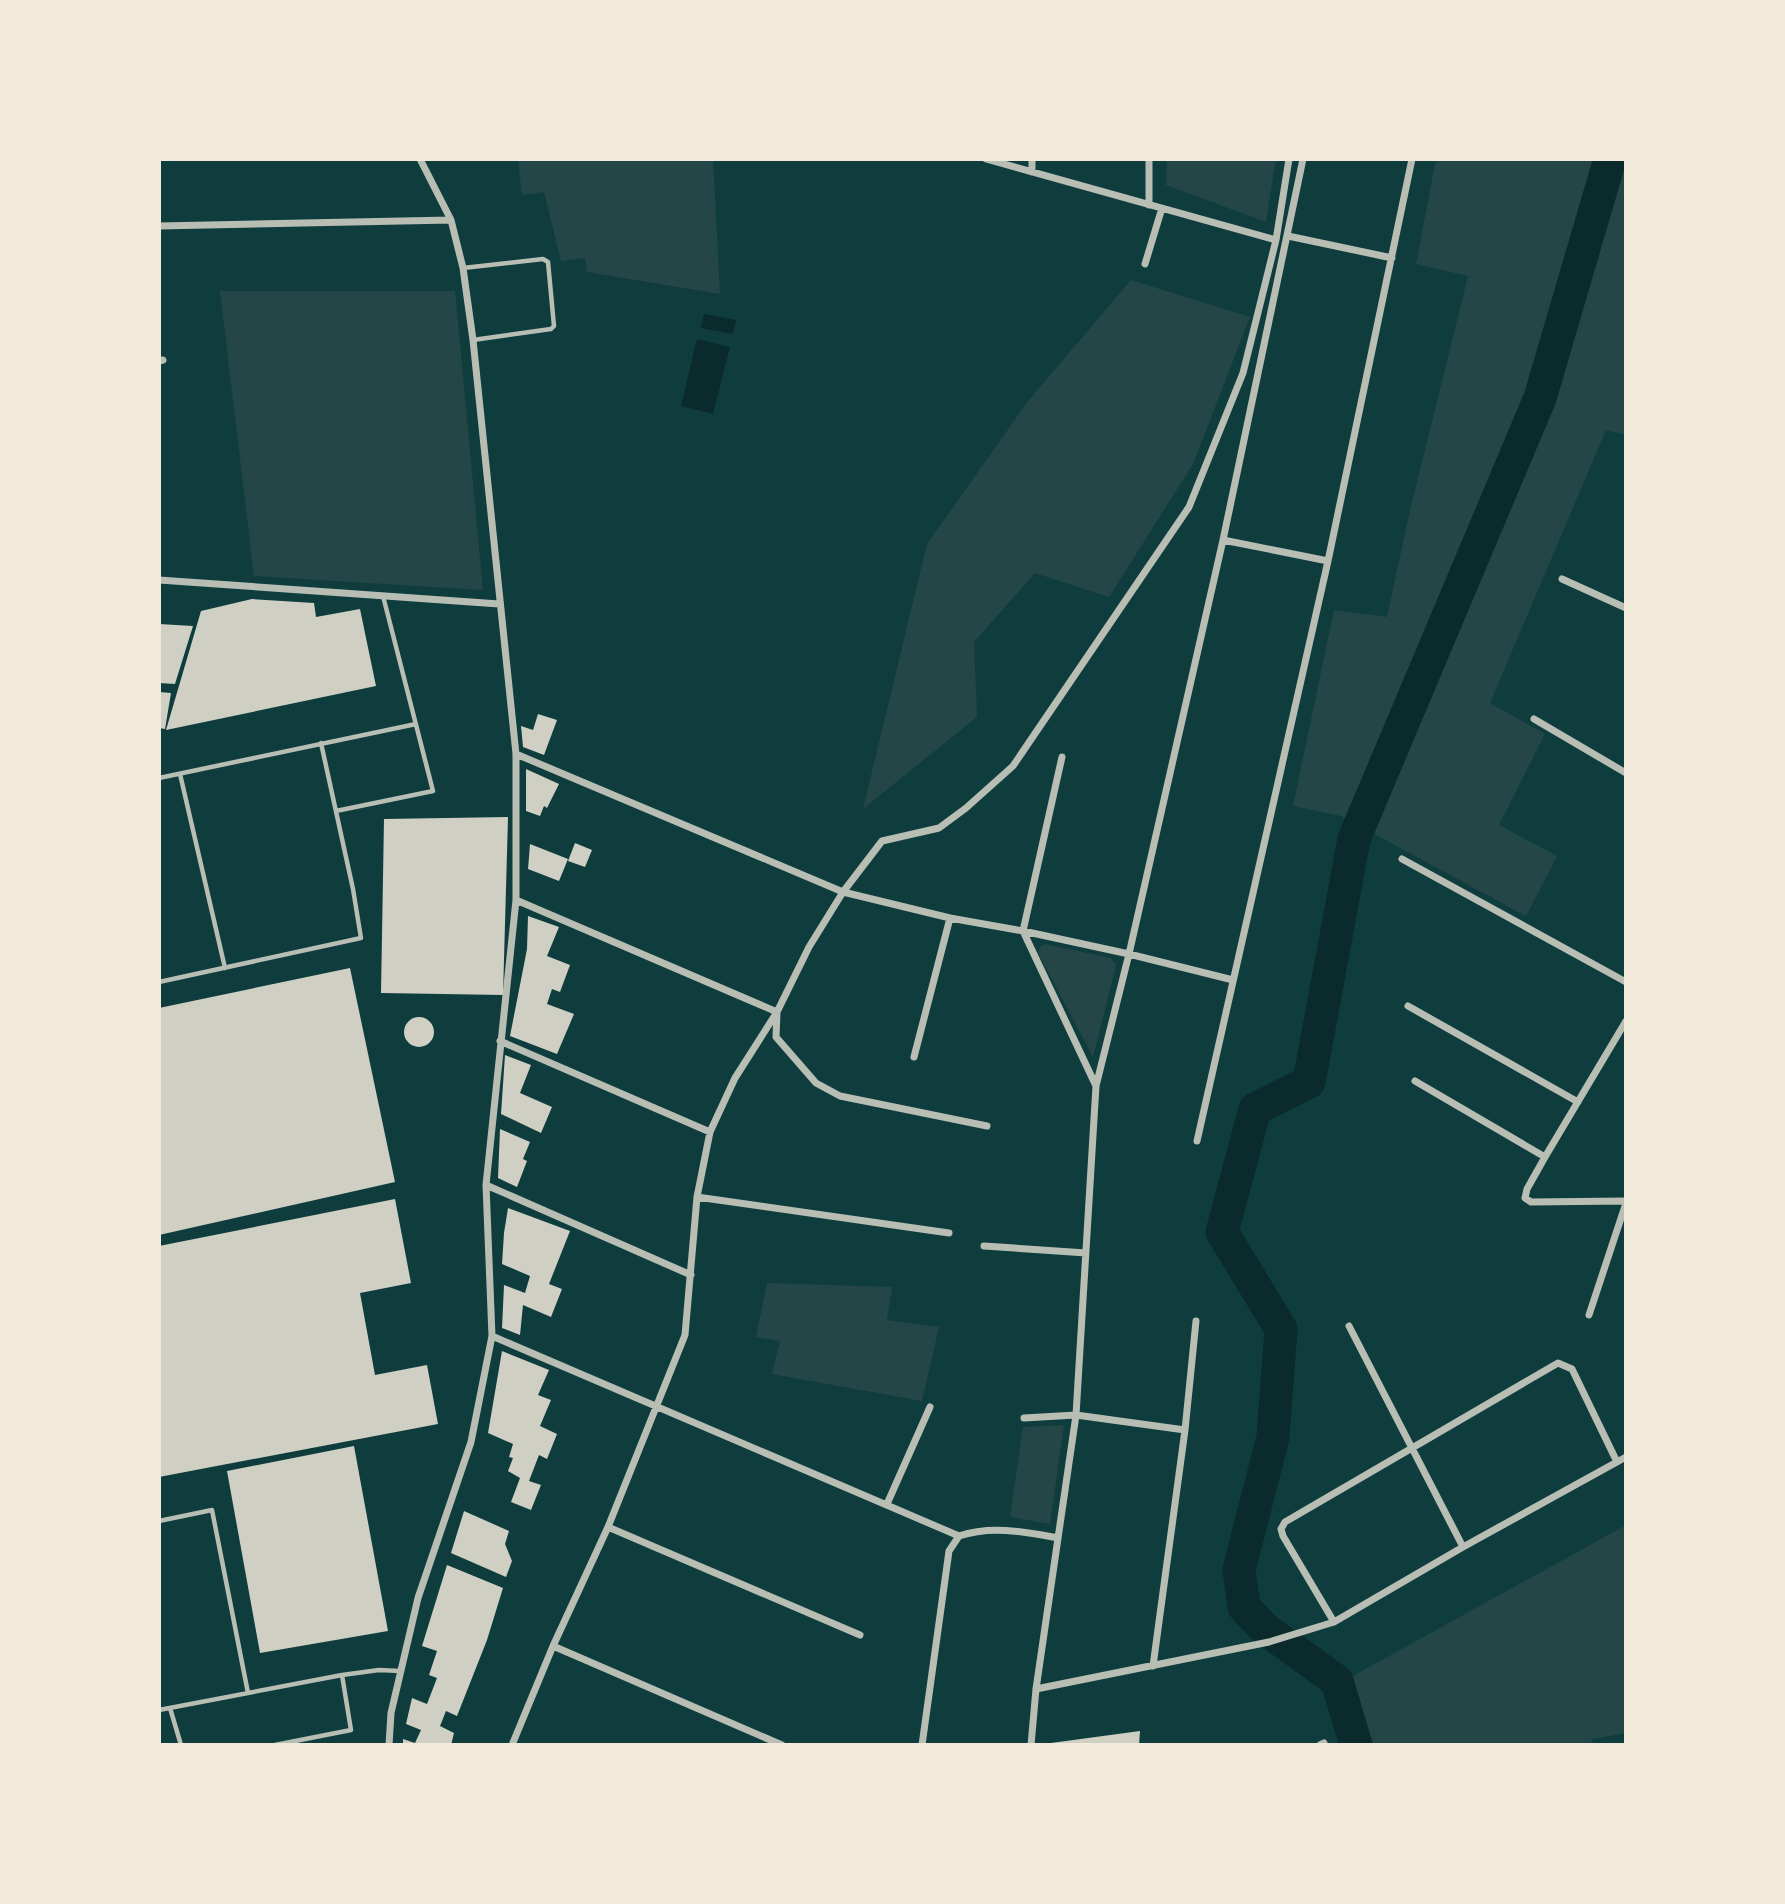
<svg xmlns="http://www.w3.org/2000/svg" width="1785" height="1904" viewBox="0 0 1785 1904" font-family="Manrope,sans-serif">
	<style>
		.green { fill: #244646 }
		.water { fill: #0a2a2b }
		.lines { fill: none; stroke-linecap: round; stroke-linejoin: round }
		.river { stroke: #0a2a2b; stroke-width: 33 }
		.building { fill: #cfcfc3 }
		.service { stroke: #b8beb3; stroke-width: 4.5 }
		.minor { stroke: #b8beb3; stroke-width: 7 }
	</style>
	<rect width="100%" height="100%" fill="#0f3d3e"/>
	<!-- green -->
	<path class="green" d="M 518,159 L 713,159 L 720,294 L 587,272 L 585,258 L 561,261 L 544,192 L 522,195 Z
		M 1167,159 L 1276,159 L 1266,222 L 1166,185 Z
		M 1436,159 L 1626,159 L 1626,435 L 1606,430 L 1490,703 L 1545,734 L 1499,825 L 1557,856 L 1526,916 L 1341,816 L 1293,806 L 1334,610 L 1387,617 L 1409,515 L 1468,276 L 1416,264 Z
		M 1131,280 L 1250,317 L 1193,464 L 1109,597 L 1035,573 L 974,642 L 977,717 L 863,809 L 927,544 L 1028,401 Z
		M 220,291 L 455,291 L 483,590 L 254,576 Z
		M 1045,944 L 1111,958 L 1116,965 L 1093,1057 L 1038,953 L 1040,947 Z
		M 767,1283 L 892,1287 L 887,1320 L 939,1327 L 922,1401 L 772,1374 L 780,1341 L 756,1337 Z
		M 1064,1425 L 1050,1524 L 1010,1517 L 1023,1427 Z
		M 1626,1525 L 1626,1733 L 1592,1739 L 1591,1745 L 1344,1745 L 1331,1682 L 1353,1676 Z"/>
	<!-- water -->
	<path class="water" d="M 704,314 L 736,320 L 733,334 L 701,328 Z
		M 697,339 L 730,347 L 713,414 L 681,406 Z"/>
	<g class="lines">
		<!-- river -->
		<path class="river" d="M 1356,1745 L 1337,1681 L 1264,1628 L 1244,1607 L 1239,1570 L 1273,1437 L 1281,1329 L 1222,1232 L 1255,1109 L 1309,1082 L 1354,839 L 1540,398 L 1610,159"/>
	</g>
	<!-- building -->
	<path class="building" d="M 252,599 L 314,603 L 316,617 L 360,609 L 376,686 L 166,730 L 201,611 Z
		M 159,624 L 193,626 L 175,684 L 159,683 Z
		M 159,692 L 171,693 L 165,729 L 159,728 Z
		M 538,714 L 557,720 L 544,755 L 523,747 L 521,726 L 533,730 Z
		M 526,769 L 559,784 L 547,808 L 544,806 L 540,816 L 526,811 Z
		M 508,817 L 503,995 L 381,993 L 384,819 Z
		M 575,843 L 592,850 L 585,867 L 568,861 Z
		M 530,844 L 568,859 L 559,881 L 528,869 Z
		M 528,916 L 559,927 L 547,956 L 570,965 L 560,992 L 552,989 L 547,1004 L 574,1014 L 557,1054 L 510,1036 L 527,949 Z
		M 350,968 L 395,1182 L 159,1235 L 159,1008 Z
		M404 1032a15 15 0 1 1 30 0a15 15 0 1 1-30 0Z
		M 505,1055 L 531,1065 L 520,1093 L 552,1107 L 541,1133 L 501,1114 Z
		M 500,1129 L 530,1142 L 523,1159 L 527,1161 L 517,1187 L 498,1178 Z
		M 395,1199 L 411,1283 L 360,1293 L 375,1375 L 427,1365 L 438,1424 L 159,1477 L 159,1246 Z
		M 508,1208 L 570,1231 L 549,1284 L 562,1289 L 551,1317 L 523,1305 L 520,1335 L 502,1328 L 504,1285 L 525,1293 L 530,1276 L 502,1264 L 504,1233 Z
		M 502,1351 L 549,1370 L 538,1395 L 551,1400 L 540,1426 L 557,1434 L 547,1459 L 539,1455 L 529,1481 L 541,1485 L 531,1510 L 511,1502 L 520,1478 L 508,1471 L 513,1458 L 509,1457 L 513,1444 L 488,1433 Z
		M 354,1446 L 388,1631 L 260,1653 L 227,1471 Z
		M 464,1511 L 509,1531 L 505,1544 L 512,1561 L 506,1577 L 451,1553 Z
		M 447,1565 L 503,1588 L 487,1640 L 457,1716 L 446,1711 L 440,1726 L 454,1733 L 451,1745 L 403,1745 L 403,1739 L 415,1743 L 421,1730 L 406,1724 L 412,1698 L 427,1704 L 437,1678 L 429,1675 L 437,1651 L 422,1646 Z
		M 1140,1731 L 1139,1745 L 1051,1745 L 1051,1743 Z"/>
	<g class="lines">
		<!-- service -->
		<path class="service" d="M 463,268 L 543,259 L 548,262 L 554,326 L 551,329 L 473,340
			M 180,774 L 225,968
			M 159,778 L 416,724
			M 336,811 L 433,791 L 383,596
			M 159,982 L 361,938 L 353,889 L 321,743
			M 159,1521 L 212,1510 L 248,1693
			M 170,1708 L 181,1745
			M 159,1710 L 342,1675 L 379,1670 L 400,1671
			M 275,1745 L 351,1730 L 342,1675"/>
		<!-- minor -->
		<path class="minor" d="M 986,159 L 1276,240
			M 1032,172 L 1032,159
			M 1149,205 L 1149,159
			M 159,226 L 451,220
			M 1288,236 L 1392,258
			M 1145,264 L 1162,208
			M 159,361 L 163,360
			M 1223,540 L 1328,561
			M 1562,579 L 1626,608
			M 159,580 L 499,604
			M 1534,719 L 1626,773
			M 516,754 L 843,892 L 950,918 L 1023,931 L 1129,954 L 1233,980
			M 1062,757 L 1023,931 L 1096,1086
			M 1402,859 L 1626,982
			M 516,900 L 777,1012 L 776,1037 L 816,1083 L 840,1096 L 987,1126
			M 1408,1006 L 1578,1102
			M 1626,1021 L 1545,1157 L 1527,1189 L 1525,1198 L 1531,1202 L 1626,1201
			M 500,1041 L 710,1132
			M 914,1057 L 950,918
			M 1415,1081 L 1545,1157
			M 1197,1141 L 1328,561 L 1412,159
			M 486,1185 L 691,1275
			M 697,1197 L 949,1233
			M 984,1246 L 1086,1253
			M 1589,1315 L 1626,1203
			M 1349,1326 L 1463,1547
			M 492,1336 L 959,1536
			M 1024,1418 L 1076,1415 L 1185,1430
			M 887,1504 L 930,1407
			M 608,1527 L 860,1635
			M 959,1536 C 992,1525 1025,1532 1058,1538
			M 1334,1622 L 1283,1536 L 1281,1529 L 1285,1522 L 1558,1363 L 1572,1369 L 1617,1462
			M 553,1646 L 782,1745
			M 1153,1666 L 1185,1430 L 1196,1321
			M 1036,1689 L 1269,1642 L 1334,1622 L 1463,1547 L 1626,1457
			M 389,1745 L 391,1713 L 418,1598 L 471,1442 L 492,1336 L 486,1185 L 516,900 L 516,754 L 473,340 L 463,268 L 451,220 L 420,159
			M 512,1745 L 553,1646 L 608,1527 L 685,1335 L 697,1197 L 710,1132 L 735,1078 L 777,1012 L 809,947 L 843,892 L 882,841 L 939,828 L 966,808 L 1013,766 L 1189,507 L 1243,373 L 1276,240 L 1289,159
			M 922,1745 L 949,1551 L 959,1536
			M 1031,1745 L 1036,1689 L 1076,1415 L 1096,1086 L 1129,954 L 1223,540 L 1303,159
			M 1320,1745 L 1324,1743"/>
	</g>
	<!-- border -->
	<rect width="1785" height="1904" fill="none" stroke="#f1e9da" stroke-width="322"/>
</svg>
